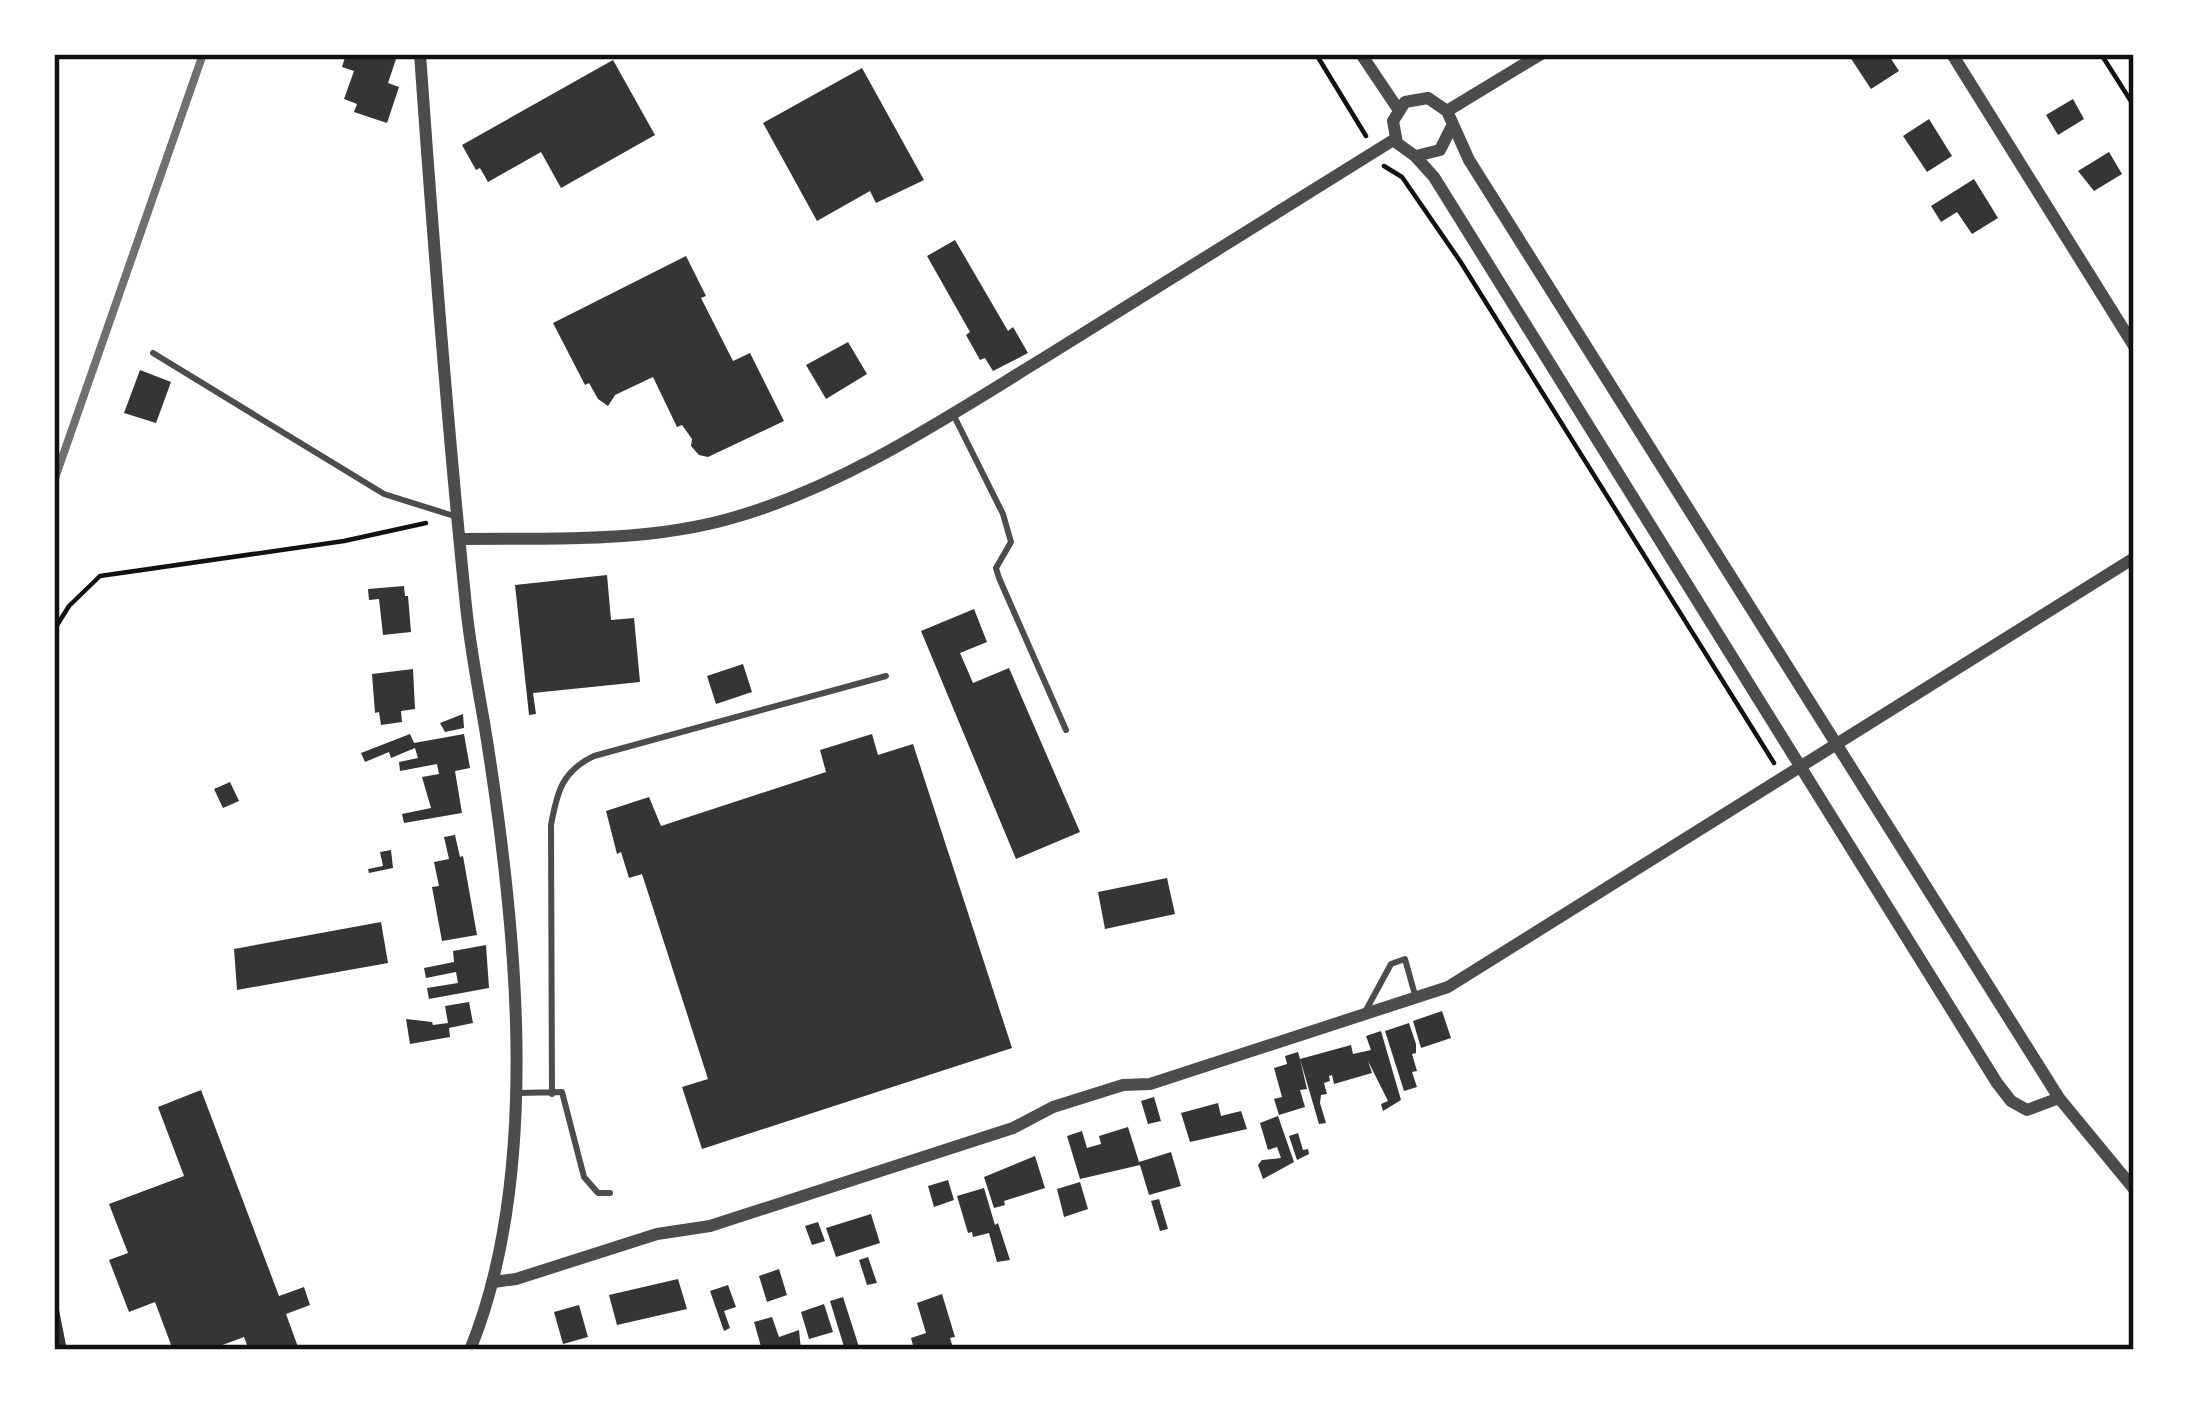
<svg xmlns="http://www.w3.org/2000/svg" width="2188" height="1404" viewBox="0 0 2188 1404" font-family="'Titillium Web',sans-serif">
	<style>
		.building { fill: #353535 }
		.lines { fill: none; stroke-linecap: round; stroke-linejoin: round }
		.path { stroke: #111; stroke-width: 4.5 }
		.service { stroke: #4c4c4c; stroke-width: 6 }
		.minor { stroke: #4c4c4c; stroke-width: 12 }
		.rail { stroke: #707070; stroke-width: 8 }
		.neatline { fill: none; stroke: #111; stroke-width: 4.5 }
	</style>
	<rect width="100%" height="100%" fill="#fff"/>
	<!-- building -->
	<path class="building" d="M 346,54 L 381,54 L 396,59 L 388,83 L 399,87 L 387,123 L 354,112 L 357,104 L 344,99 L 354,71 L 342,67 Z
		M 1848,54 L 1888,54 L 1899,71 L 1871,89 Z
		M 613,60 L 655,135 L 561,188 L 541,152 L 488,182 L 480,168 L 476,170 L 462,145 Z
		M 862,68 L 924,180 L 876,203 L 870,191 L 817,221 L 763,123 Z
		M 2073,99 L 2084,119 L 2058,135 L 2046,115 Z
		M 1929,119 L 1952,156 L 1927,172 L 1903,136 Z
		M 2109,152 L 2122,174 L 2094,191 L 2078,171 Z
		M 1974,179 L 1998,218 L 1972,234 L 1957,212 L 1941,222 L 1931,206 Z
		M 955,240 L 1008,331 L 1013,327 L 1028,353 L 993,371 L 985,358 L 980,360 L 966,335 L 970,332 L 927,256 Z
		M 686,256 L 706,296 L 701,298 L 733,361 L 750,353 L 784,421 L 708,457 L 699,455 L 691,446 L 692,439 L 682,425 L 677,427 L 653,377 L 615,395 L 608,406 L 598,399 L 589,383 L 585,385 L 553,323 Z
		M 848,342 L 867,374 L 826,399 L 806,365 Z
		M 140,370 L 171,382 L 156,423 L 124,413 Z
		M 607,575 L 611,620 L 634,618 L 640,682 L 533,693 L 536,714 L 529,715 L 515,585 Z
		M 404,586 L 405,596 L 408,596 L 411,632 L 383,635 L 379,599 L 369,600 L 368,589 Z
		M 974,609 L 987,642 L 960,653 L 973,683 L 1009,668 L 1080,832 L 1016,859 L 921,631 Z
		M 743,664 L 752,692 L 716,704 L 707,676 Z
		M 413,669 L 415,709 L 401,711 L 402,722 L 381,725 L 379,712 L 375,713 L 372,674 Z
		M 463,714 L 464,728 L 445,732 L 440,723 Z
		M 410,734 L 414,743 L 464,734 L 470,768 L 455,771 L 462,813 L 404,823 L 402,814 L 431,808 L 422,777 L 439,774 L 437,764 L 400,771 L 399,762 L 418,758 L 415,748 L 391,758 L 389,752 L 365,762 L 361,753 Z
		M 872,734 L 878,755 L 913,744 L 1012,1048 L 702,1149 L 682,1087 L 708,1079 L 642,874 L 629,878 L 621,852 L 617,854 L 606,811 L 649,797 L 661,826 L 826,772 L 820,750 Z
		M 230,782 L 239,801 L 223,808 L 214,789 Z
		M 455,835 L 460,857 L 463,856 L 477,935 L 442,941 L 432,887 L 439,886 L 434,862 L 449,859 L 444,837 Z
		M 391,850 L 393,868 L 369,873 L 368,869 L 383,866 L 380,852 Z
		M 1167,878 L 1175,914 L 1105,929 L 1098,892 Z
		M 381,922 L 388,963 L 237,990 L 234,949 Z
		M 486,945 L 489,988 L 429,999 L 427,988 L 458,983 L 456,972 L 426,978 L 424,968 L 454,962 L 453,951 Z
		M 469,1002 L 473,1023 L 449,1028 L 450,1037 L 410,1044 L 406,1019 L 432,1022 L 433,1025 L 448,1023 L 445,1006 Z
		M 1442,1011 L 1451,1038 L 1421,1048 L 1413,1021 Z
		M 1409,1023 L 1416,1044 L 1416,1053 L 1412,1054 L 1417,1071 L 1412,1072 L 1417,1087 L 1404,1091 L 1385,1031 Z
		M 1381,1031 L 1401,1100 L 1383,1111 L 1381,1104 L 1388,1101 L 1368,1061 L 1372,1073 L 1334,1084 L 1332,1075 L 1329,1076 L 1330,1081 L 1324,1083 L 1327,1094 L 1321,1095 L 1320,1103 L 1326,1123 L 1319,1124 L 1300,1059 L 1307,1089 L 1300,1090 L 1305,1107 L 1279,1115 L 1274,1099 L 1282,1097 L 1274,1068 L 1287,1064 L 1285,1056 L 1298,1052 L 1300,1059 L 1351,1045 L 1353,1054 L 1371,1050 L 1366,1036 Z
		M 201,1090 L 279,1296 L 304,1287 L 310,1305 L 286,1314 L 298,1347 L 291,1350 L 249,1350 L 244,1337 L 209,1350 L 173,1350 L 155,1302 L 129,1312 L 109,1260 L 128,1253 L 109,1204 L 184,1176 L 158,1107 Z
		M 1154,1097 L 1161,1121 L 1148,1124 L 1141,1101 Z
		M 1218,1103 L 1221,1116 L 1241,1111 L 1247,1129 L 1190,1142 L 1181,1113 Z
		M 1278,1116 L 1294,1162 L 1263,1179 L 1258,1165 L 1262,1160 L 1281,1158 L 1277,1147 L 1268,1150 L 1260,1123 Z
		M 1128,1127 L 1140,1165 L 1080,1179 L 1067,1136 L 1082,1131 L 1087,1148 L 1101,1144 L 1099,1136 Z
		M 1298,1133 L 1303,1150 L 1308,1149 L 1309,1154 L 1297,1160 L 1289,1136 Z
		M 1171,1152 L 1181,1186 L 1149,1195 L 1139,1162 Z
		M 1035,1156 L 1045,1188 L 1004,1201 L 1005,1205 L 994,1208 L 984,1177 Z
		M 948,1180 L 954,1200 L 934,1207 L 928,1186 Z
		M 1080,1182 L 1088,1209 L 1064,1217 L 1057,1189 Z
		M 984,1188 L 995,1225 L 998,1223 L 1010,1260 L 997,1262 L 989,1233 L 973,1237 L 972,1232 L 968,1233 L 957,1196 Z
		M 1159,1199 L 1168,1229 L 1160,1231 L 1151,1201 Z
		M 871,1214 L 880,1243 L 836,1257 L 826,1228 Z
		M 818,1222 L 825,1241 L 812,1245 L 805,1226 Z
		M 868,1257 L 877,1283 L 867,1285 L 859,1260 Z
		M 779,1269 L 787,1295 L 767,1302 L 759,1276 Z
		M 678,1279 L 687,1309 L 617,1325 L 609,1295 Z
		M 728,1285 L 736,1307 L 724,1311 L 730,1328 L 724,1331 L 710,1291 Z
		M 942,1294 L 955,1337 L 950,1338 L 953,1348 L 932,1350 L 930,1345 L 914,1349 L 911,1338 L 926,1333 L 917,1303 Z
		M 56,1295 L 67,1350 L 54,1350 Z
		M 843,1297 L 860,1350 L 845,1350 L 830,1301 Z
		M 824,1304 L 833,1332 L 809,1339 L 801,1312 Z
		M 579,1305 L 588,1337 L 563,1344 L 554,1312 Z
		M 772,1317 L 779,1337 L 799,1330 L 801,1350 L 762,1350 L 754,1322 Z"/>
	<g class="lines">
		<!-- path -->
		<path class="path" d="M 1316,54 L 1366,136
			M 2101,54 L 2134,106
			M 1384,166 L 1402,177 L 1460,261 L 1774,763
			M 54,630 L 69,606 L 100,576 L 344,541 L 426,523"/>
		<!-- service -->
		<path class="service" d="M 153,353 L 384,494 L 454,516
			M 953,414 L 1003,514 L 1011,542 L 996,568 L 999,578 L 1066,730
			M 1365,1012 L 1391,964 L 1405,959 L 1415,995
			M 519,1093 L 562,1092 L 584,1177 L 598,1193 L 610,1193
			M 552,1094 L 551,825 C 557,792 562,771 594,756 L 886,676"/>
		<!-- minor -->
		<path class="minor" d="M 420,54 C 433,238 447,422 466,606 C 470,645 477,683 484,722 C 515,912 544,1169 470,1350
			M 1361,54 L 1398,109
			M 1952,54 L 2134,346
			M 1447,111 L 1541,54
			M 1416,156 L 1440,150 L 1451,128
			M 460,539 C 549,538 645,543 732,518 C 845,486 947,417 1047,356 C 1163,284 1279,211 1395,139
			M 2059,1098 L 2027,1110 L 2011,1101 L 1997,1083 L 1434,177 L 1415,156 L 1397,143 L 1393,121 L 1405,102 L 1428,98 L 1447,111 L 1469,160 L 2059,1098 L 2134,1189
			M 494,1282 L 516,1279 L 657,1234 L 710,1226 L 1013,1128 L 1053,1107 L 1123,1085 L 1150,1084 L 1448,987 L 2134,558"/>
		<!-- rail -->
		<path class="rail" d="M 54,481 L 203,54"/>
	</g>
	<!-- border -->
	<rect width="2188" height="1404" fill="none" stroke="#ffffff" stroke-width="114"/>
	<rect x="57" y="57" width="2074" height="1290" class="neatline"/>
</svg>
